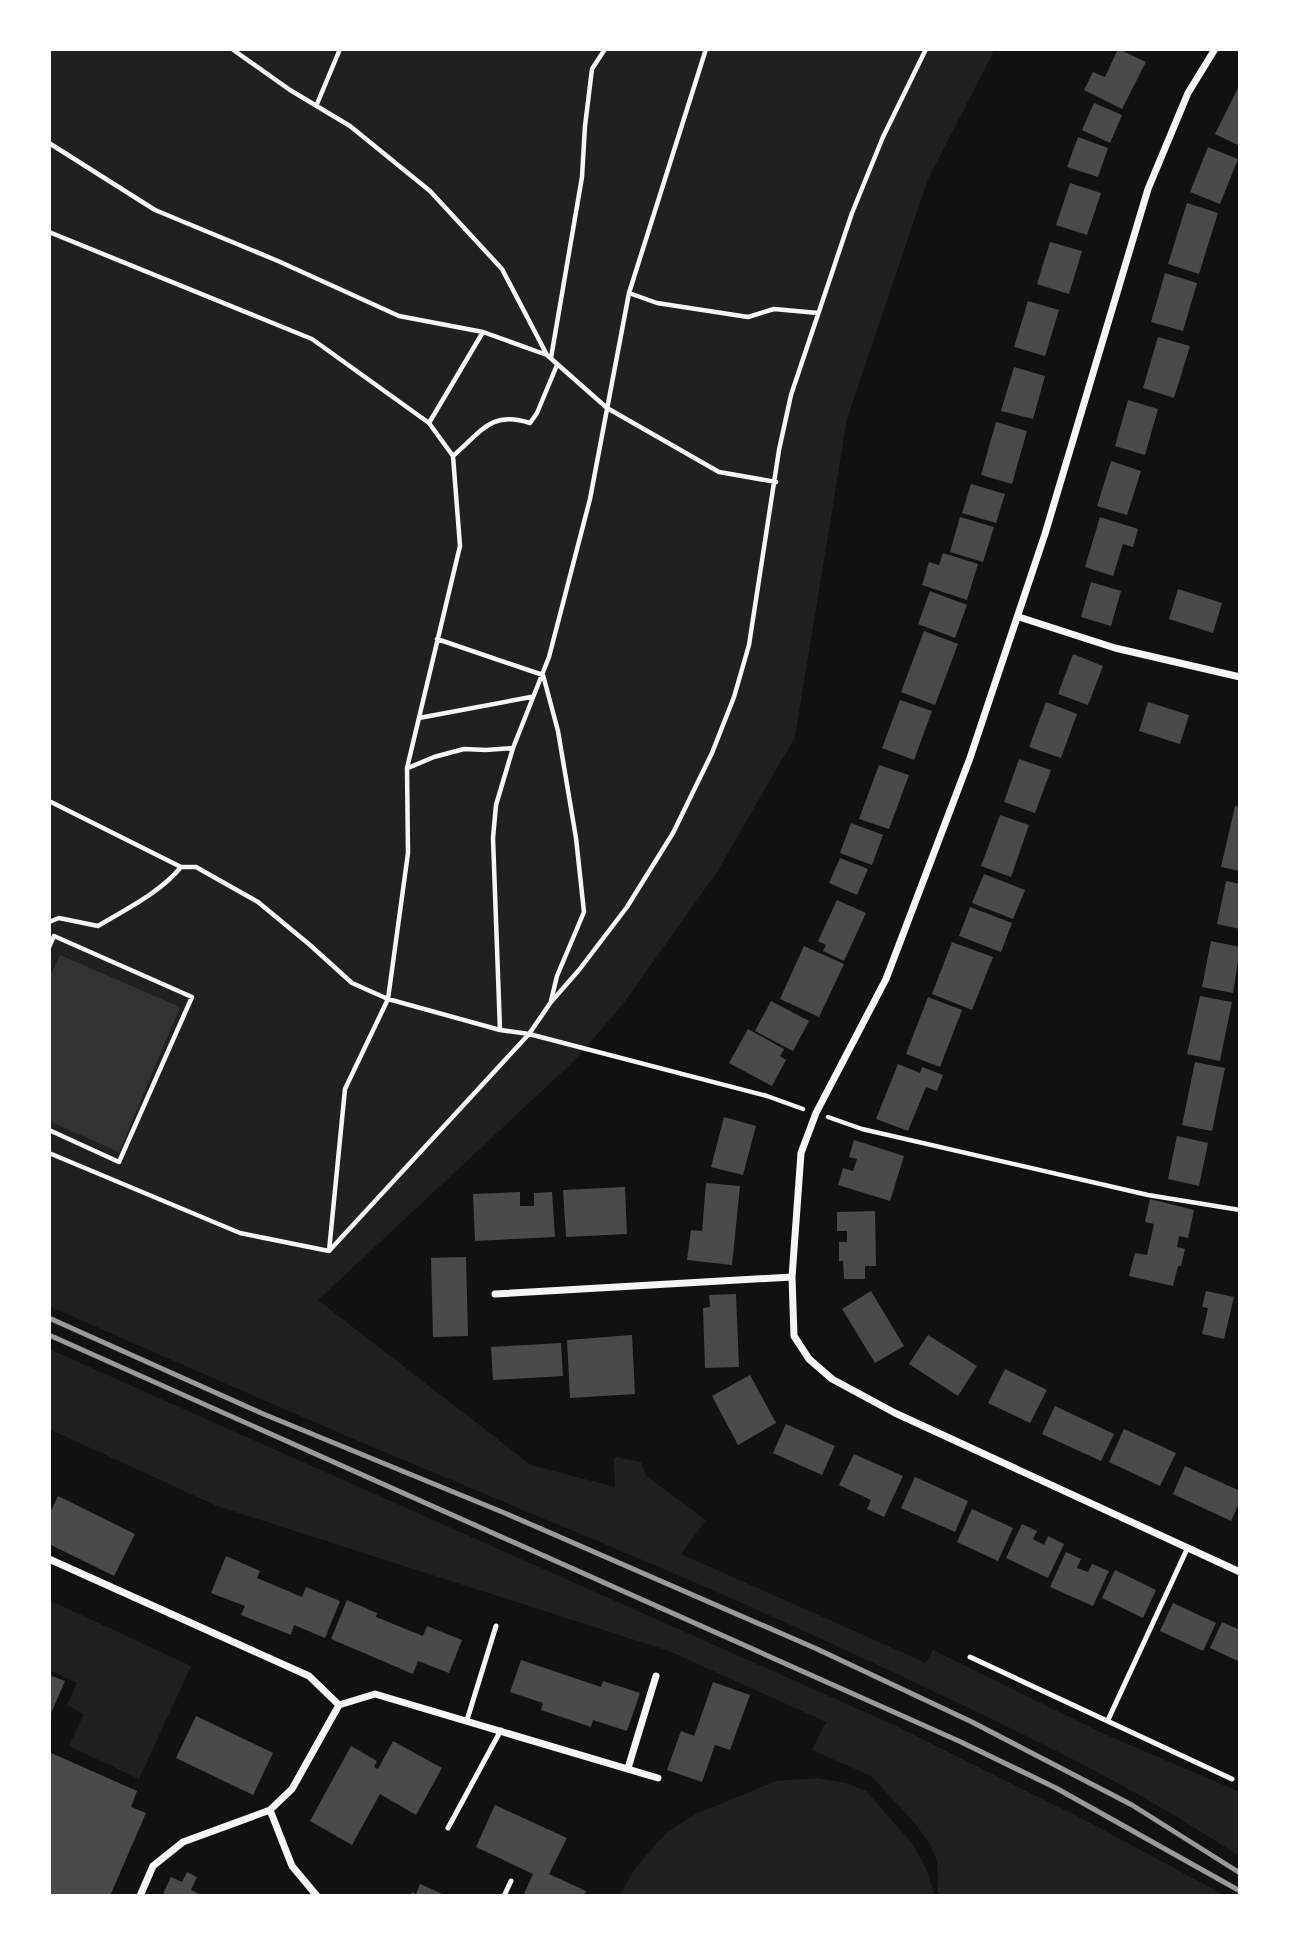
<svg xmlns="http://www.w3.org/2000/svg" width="1289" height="1945" viewBox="0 0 1289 1945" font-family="'Golos Text',sans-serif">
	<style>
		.green { fill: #202020 }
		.water { fill: #333 }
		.building { fill: #4a4a4a }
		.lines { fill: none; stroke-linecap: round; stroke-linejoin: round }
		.path { stroke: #f5f5f5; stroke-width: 4.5 }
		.service { stroke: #f5f5f5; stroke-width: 5 }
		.minor { stroke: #f5f5f5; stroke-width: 7 }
		.rail { stroke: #9a9a9a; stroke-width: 5 }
	</style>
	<rect width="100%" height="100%" fill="#111"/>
	<!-- green -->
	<path class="green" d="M 49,49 L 995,49 L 928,179 L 847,419 L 795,737 L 717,872 L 623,1004 L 574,1061 L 318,1300 L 531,1465 L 615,1487 L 614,1457 L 641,1462 L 646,1476 L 706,1520 L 681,1554 L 926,1663 L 933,1650 L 1104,1734 L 1240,1792 L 1240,1857 C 1123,1778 994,1720 867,1660 C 704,1583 536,1516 370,1446 C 262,1400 156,1353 49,1306 Z
		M 49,1349 L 896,1726 L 1083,1819 L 1226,1896 L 941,1896 L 938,1892 L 937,1861 L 930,1844 L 914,1822 L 871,1776 L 812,1750 L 826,1722 L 669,1651 L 217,1506 L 49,1429 Z
		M 49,1600 L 191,1666 L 139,1779 L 69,1746 L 84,1714 L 67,1705 L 77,1683 L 49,1670 Z
		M 818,1778 L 846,1783 L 866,1791 L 911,1842 L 926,1868 L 935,1896 L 619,1896 L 636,1867 L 667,1832 L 698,1813 L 776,1781 Z"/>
	<!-- water -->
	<path class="water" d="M 60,955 L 180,1007 L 119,1152 L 49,1121 L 49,979 Z"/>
	<!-- building -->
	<path class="building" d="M 1118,49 L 1146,62 L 1122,109 L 1084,90 L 1093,72 L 1105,77 Z
		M 1240,84 L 1240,146 L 1215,134 Z
		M 1094,103 L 1122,115 L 1110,143 L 1082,130 Z
		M 1078,137 L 1108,148 L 1098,177 L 1067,167 Z
		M 1208,147 L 1238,159 L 1220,204 L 1190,192 Z
		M 1070,183 L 1101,193 L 1087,235 L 1056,225 Z
		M 1187,203 L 1218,213 L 1199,274 L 1168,264 Z
		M 1050,242 L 1082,251 L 1069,294 L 1037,284 Z
		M 1165,273 L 1197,283 L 1183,331 L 1151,322 Z
		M 1028,301 L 1059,310 L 1045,356 L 1014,347 Z
		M 1158,337 L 1190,346 L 1174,398 L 1143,388 Z
		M 1014,367 L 1045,376 L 1033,419 L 1001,411 Z
		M 1128,400 L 1158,409 L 1145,455 L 1115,446 Z
		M 996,422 L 1027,431 L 1012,484 L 981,475 Z
		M 1111,461 L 1141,471 L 1127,515 L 1097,506 Z
		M 971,484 L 1005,494 L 996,523 L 962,513 Z
		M 960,517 L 994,527 L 983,562 L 950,552 Z
		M 1100,517 L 1138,529 L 1133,547 L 1123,544 L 1113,576 L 1085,567 Z
		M 943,553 L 978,564 L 967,600 L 922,585 L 929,562 L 939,565 Z
		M 1091,582 L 1121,591 L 1111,626 L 1081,617 Z
		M 1178,589 L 1222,603 L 1213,633 L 1169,619 Z
		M 930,591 L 967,605 L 955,638 L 918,624 Z
		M 924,631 L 958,644 L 935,705 L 901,692 Z
		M 1073,654 L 1103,666 L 1088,705 L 1058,694 Z
		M 900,700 L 932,711 L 914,760 L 882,748 Z
		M 1046,702 L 1077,714 L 1061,758 L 1029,747 Z
		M 1148,702 L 1189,715 L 1180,744 L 1139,731 Z
		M 1019,759 L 1051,770 L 1035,813 L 1004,802 Z
		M 879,765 L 909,775 L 889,829 L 859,819 Z
		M 1235,806 L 1240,807 L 1240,871 L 1221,867 Z
		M 1000,815 L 1029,825 L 1011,877 L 981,866 Z
		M 851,823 L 883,835 L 872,865 L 840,853 Z
		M 840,858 L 868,869 L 857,895 L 829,883 Z
		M 984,874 L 1025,890 L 1013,919 L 972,903 Z
		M 1226,881 L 1240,884 L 1240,929 L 1217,924 Z
		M 837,900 L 866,913 L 844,961 L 823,951 L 826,945 L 818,941 Z
		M 970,907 L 1012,923 L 1001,952 L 959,936 Z
		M 1211,941 L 1240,947 L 1233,993 L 1202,987 Z
		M 952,942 L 993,957 L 972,1010 L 932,994 Z
		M 804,946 L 844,964 L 819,1017 L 780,999 Z
		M 1200,996 L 1232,1002 L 1220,1061 L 1187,1054 Z
		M 928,997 L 962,1010 L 940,1067 L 906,1054 Z
		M 771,1001 L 809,1021 L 793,1051 L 755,1031 Z
		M 748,1029 L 784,1049 L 780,1056 L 786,1060 L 772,1086 L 729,1063 Z
		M 1195,1062 L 1225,1068 L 1212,1131 L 1182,1125 Z
		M 898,1064 L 920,1073 L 922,1067 L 943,1075 L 937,1091 L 926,1087 L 908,1131 L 876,1119 Z
		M 724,1117 L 756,1126 L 743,1175 L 711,1167 Z
		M 1177,1136 L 1208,1143 L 1199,1186 L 1168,1179 Z
		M 854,1140 L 904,1156 L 890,1201 L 838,1185 L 843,1168 L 853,1171 L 857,1159 L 849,1157 Z
		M 706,1183 L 740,1186 L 732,1265 L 687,1260 L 691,1230 L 702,1231 Z
		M 625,1187 L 627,1234 L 566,1237 L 563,1190 Z
		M 520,1192 L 520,1206 L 534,1206 L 534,1193 L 552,1192 L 555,1237 L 475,1241 L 473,1194 Z
		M 1150,1199 L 1194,1210 L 1188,1238 L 1179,1236 L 1177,1247 L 1185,1249 L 1181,1266 L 1178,1266 L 1173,1286 L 1129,1276 L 1135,1253 L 1147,1255 L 1154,1224 L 1145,1222 Z
		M 875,1211 L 876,1266 L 865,1266 L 865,1279 L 844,1279 L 843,1261 L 839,1261 L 839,1242 L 847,1242 L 847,1231 L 837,1231 L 837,1212 Z
		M 466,1257 L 468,1336 L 433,1337 L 431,1258 Z
		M 871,1291 L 904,1346 L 875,1363 L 842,1309 Z
		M 1206,1291 L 1234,1297 L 1224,1339 L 1202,1334 L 1208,1308 L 1202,1307 Z
		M 736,1294 L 739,1367 L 705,1368 L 703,1308 L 710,1307 L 709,1295 Z
		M 632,1335 L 635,1394 L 570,1398 L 567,1340 Z
		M 928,1335 L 977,1366 L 958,1396 L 909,1364 Z
		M 561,1343 L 563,1376 L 493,1380 L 491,1347 Z
		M 1005,1369 L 1047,1390 L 1030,1423 L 988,1403 Z
		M 750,1375 L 776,1423 L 738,1445 L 712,1396 Z
		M 1055,1406 L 1114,1434 L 1101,1461 L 1042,1434 Z
		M 786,1424 L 835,1446 L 822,1475 L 773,1453 Z
		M 1124,1429 L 1176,1453 L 1160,1486 L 1109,1462 Z
		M 854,1454 L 903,1476 L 884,1517 L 867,1509 L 871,1500 L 839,1485 Z
		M 1185,1466 L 1240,1491 L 1240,1501 L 1231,1521 L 1173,1494 Z
		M 915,1477 L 968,1501 L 955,1532 L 901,1508 Z
		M 58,1496 L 135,1534 L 114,1576 L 49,1544 L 49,1515 Z
		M 972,1509 L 1013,1528 L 998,1561 L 957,1542 Z
		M 1022,1524 L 1037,1531 L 1033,1539 L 1044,1545 L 1048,1536 L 1064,1544 L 1048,1578 L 1006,1558 Z
		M 1066,1552 L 1081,1559 L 1077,1568 L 1088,1572 L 1092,1564 L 1109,1571 L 1093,1606 L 1050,1587 Z
		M 226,1556 L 260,1571 L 257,1578 L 302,1597 L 306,1587 L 340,1601 L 325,1638 L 294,1625 L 291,1635 L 241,1615 L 245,1606 L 211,1593 Z
		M 1115,1570 L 1156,1590 L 1143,1618 L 1102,1598 Z
		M 347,1600 L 377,1613 L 376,1617 L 423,1636 L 427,1626 L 462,1640 L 449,1673 L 418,1661 L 413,1674 L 331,1639 Z
		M 1173,1603 L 1216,1623 L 1203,1651 L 1160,1631 Z
		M 1222,1622 L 1240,1630 L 1240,1662 L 1210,1648 Z
		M 521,1660 L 601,1687 L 603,1681 L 640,1693 L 627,1731 L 593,1720 L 591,1727 L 541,1710 L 543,1703 L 510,1692 Z
		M 49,1675 L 65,1681 L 49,1718 Z
		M 713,1682 L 750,1695 L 730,1750 L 715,1745 L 702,1782 L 667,1770 L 681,1731 L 694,1736 Z
		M 196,1716 L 273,1753 L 253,1795 L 176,1758 Z
		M 393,1741 L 442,1768 L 416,1815 L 380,1794 L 352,1845 L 310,1821 L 351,1746 L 377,1761 L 374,1767 L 378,1769 Z
		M 49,1752 L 137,1791 L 131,1807 L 146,1813 L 110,1896 L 49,1896 Z
		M 495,1805 L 567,1838 L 549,1874 L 586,1891 L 584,1896 L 523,1896 L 533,1874 L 476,1847 Z
		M 187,1872 L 197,1877 L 191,1890 L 204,1896 L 162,1896 L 171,1877 L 182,1882 Z
		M 420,1884 L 447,1896 L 410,1896 L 412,1892 L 416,1894 Z"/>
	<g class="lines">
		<!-- path -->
		<path class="path" d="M 232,49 L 290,90 L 350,126 L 430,191 L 502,269 L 547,355 L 607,408 L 719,472 L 776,482
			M 317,104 L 340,49
			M 49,143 L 155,210 L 278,261 L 399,316 L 483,332
			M 49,232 L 312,339 L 429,423 L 453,456 L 460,546 L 407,768 L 408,853 L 388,999 L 352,983 L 310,945 L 258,902 L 196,867 L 181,867 C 161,892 126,909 98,926 L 59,918 L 49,922
			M 629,293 L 657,303 L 748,317 L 774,309 L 818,313
			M 551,358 L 582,177 L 585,126 L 592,69 L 605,49
			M 429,423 L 483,332 L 547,355
			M 453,456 C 481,432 491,410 530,423 L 537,413 L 557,365
			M 437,639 L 543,675 L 558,731 L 576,838 L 584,912 L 557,976 L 551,1001
			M 419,718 L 531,697
			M 408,768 L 434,757 L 464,749 L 486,750 L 513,748
			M 49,801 L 181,867
			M 49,947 L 54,936 L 192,997 L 119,1162 L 49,1130
			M 500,1030 L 493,838 L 496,805 L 513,748 L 549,657 L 590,499 L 629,293 L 706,49
			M 828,1117 L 862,1129 L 1148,1195 L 1240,1210
			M 49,1153 L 240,1233 L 329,1251 L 529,1034 L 551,1002 L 579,970 L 627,907 L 673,833 L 712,753 L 734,697 L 749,645 L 779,450 L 791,395 L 852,213 L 883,137 L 926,49
			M 329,1251 L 345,1089 L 388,999 L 500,1030 L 529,1034 L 767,1096 L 803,1109"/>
		<!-- service -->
		<path class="service" d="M 970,1657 L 1232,1779
			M 467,1720 L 496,1626
			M 1108,1720 L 1188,1547
			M 448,1828 L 501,1730
			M 504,1896 L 511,1881"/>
		<!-- minor -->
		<path class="minor" d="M 1215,49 L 1188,93 L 1148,189 L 1045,534 L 970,758 L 886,979 L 816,1113 L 801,1153 L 792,1277 L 794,1336 L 809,1359 L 832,1379 L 895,1413 L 1240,1572
			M 1019,617 L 1115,648 L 1240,677
			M 495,1294 L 792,1277
			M 49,1559 L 309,1676 L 339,1705 L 292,1789 L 270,1810 L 183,1842 L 153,1866 L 140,1896
			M 339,1705 L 375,1694 L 658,1778
			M 628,1768 L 656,1676
			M 270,1810 L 292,1866 L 317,1896"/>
		<!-- rail -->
		<path class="rail" d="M 49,1318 L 261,1413 L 507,1514 L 817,1649 L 972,1722 L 1132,1805 L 1240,1873
			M 49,1335 L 961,1742 L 1056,1788 L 1240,1891"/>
	</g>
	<!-- border -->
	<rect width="1289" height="1945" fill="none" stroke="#ffffff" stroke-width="102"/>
</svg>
